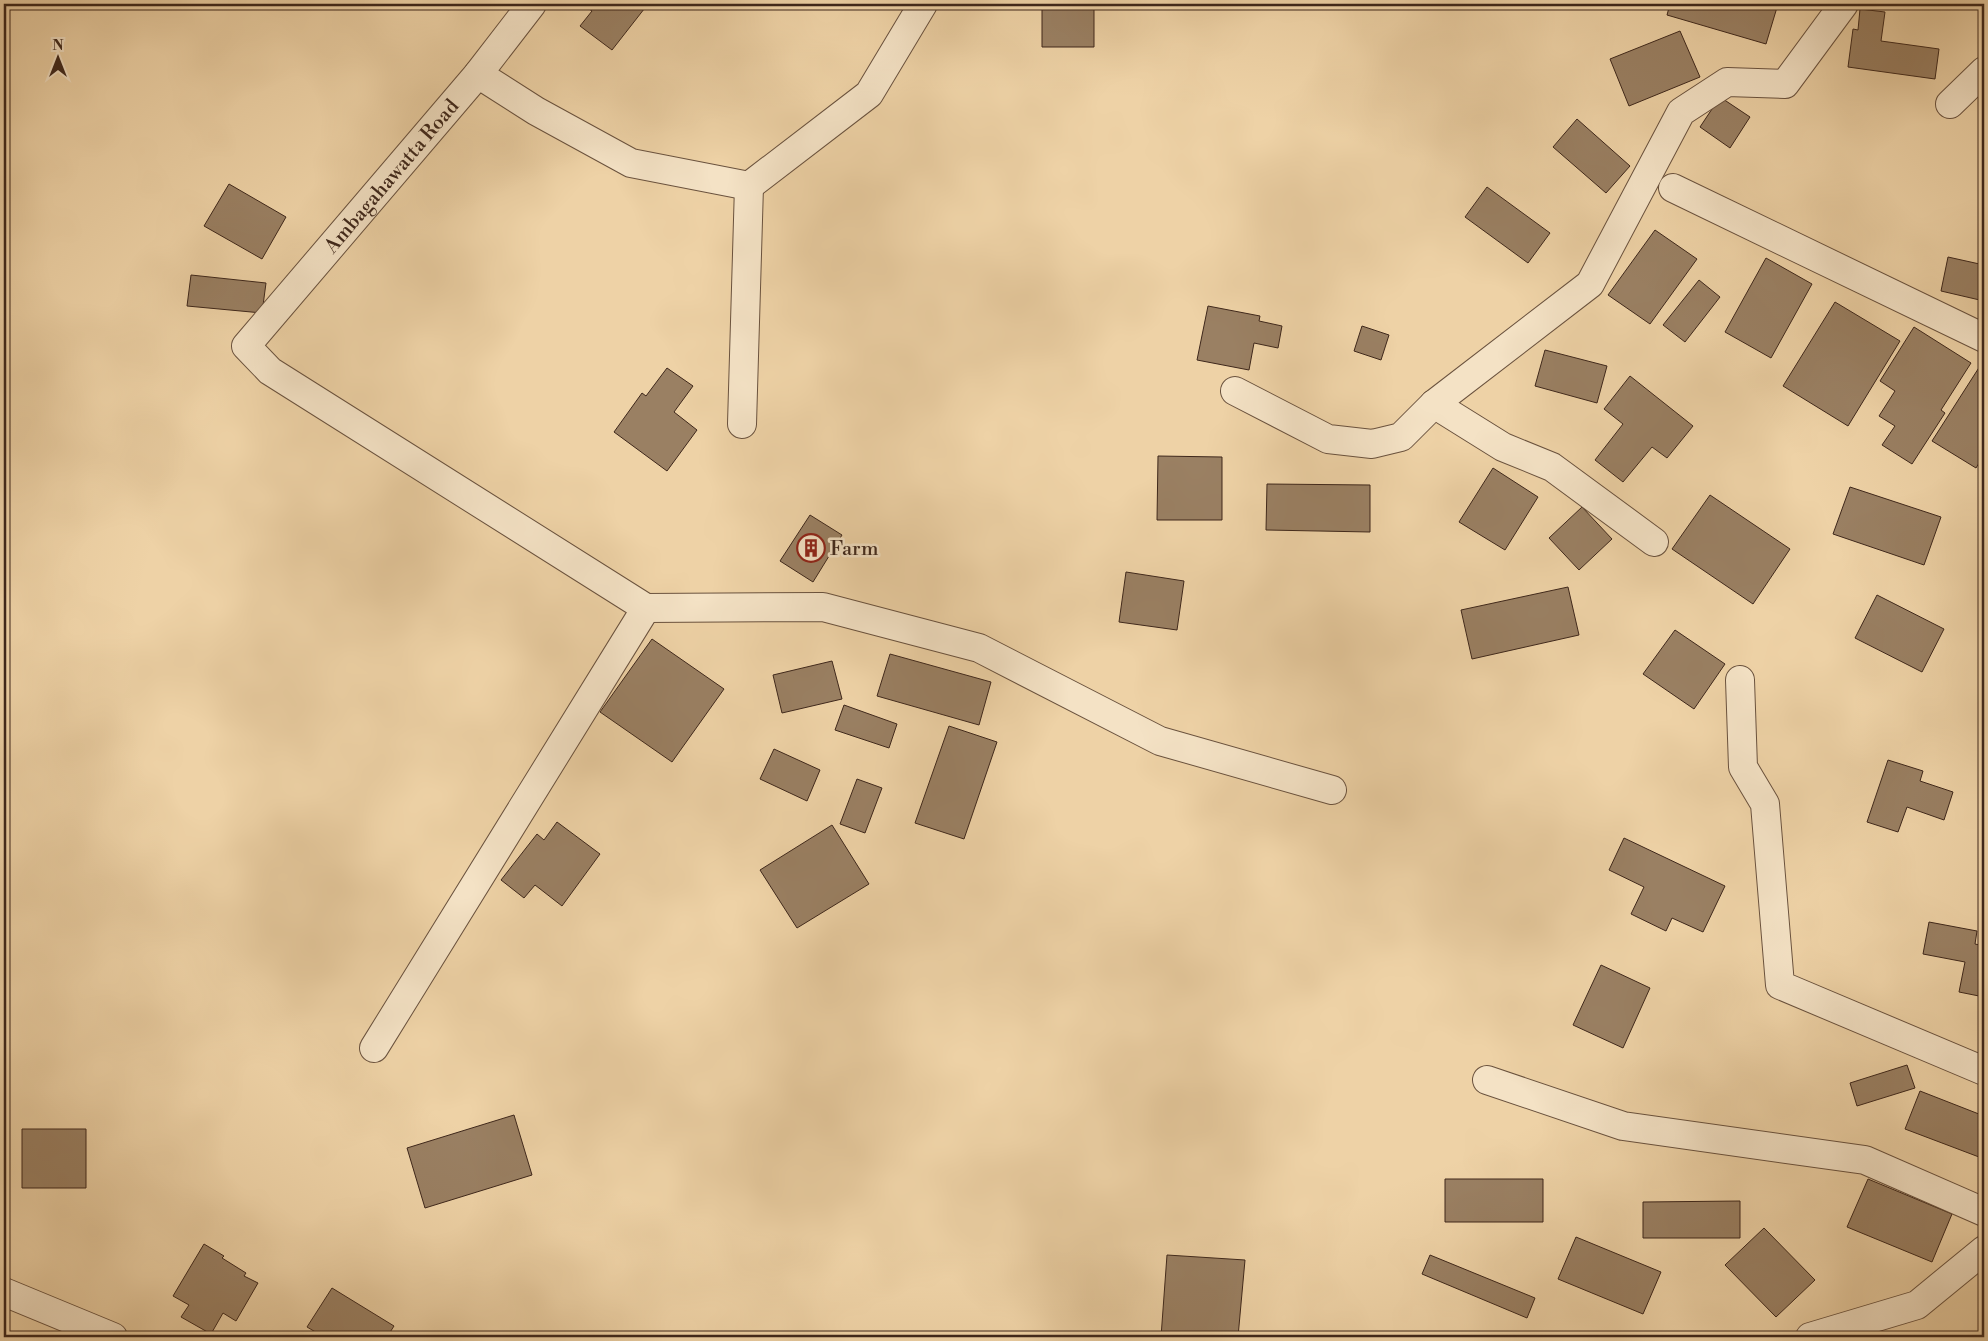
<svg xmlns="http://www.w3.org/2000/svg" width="1988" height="1341" viewBox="0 0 1988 1341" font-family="'Libre Bodoni',serif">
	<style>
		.building { fill: #9a8063; stroke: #3e271b }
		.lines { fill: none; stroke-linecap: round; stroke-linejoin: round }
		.street-casing { stroke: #6a523e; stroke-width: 30 }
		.street { stroke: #f4e2c5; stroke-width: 28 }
		.labels { text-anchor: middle; stroke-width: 5; stroke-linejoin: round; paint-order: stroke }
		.street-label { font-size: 20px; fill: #3e271b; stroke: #f4e2c5 }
		.poi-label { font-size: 20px; fill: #3e271b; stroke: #f4e2c5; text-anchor: start }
	</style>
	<rect width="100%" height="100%" fill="#eed2a6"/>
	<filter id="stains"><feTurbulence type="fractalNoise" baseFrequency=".004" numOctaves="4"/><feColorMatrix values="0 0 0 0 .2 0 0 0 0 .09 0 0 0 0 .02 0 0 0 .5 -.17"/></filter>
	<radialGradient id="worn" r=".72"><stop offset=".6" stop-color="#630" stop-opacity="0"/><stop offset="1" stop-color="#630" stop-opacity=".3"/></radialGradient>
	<!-- building -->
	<path class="building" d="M 582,4 L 648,4 L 612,50 L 580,26 L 592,11 Z
		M 1042,4 L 1094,4 L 1094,47 L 1042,47 Z
		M 1670,4 L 1778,4 L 1766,44 L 1667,15 Z
		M 1860,9 L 1885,12 L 1881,41 L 1939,49 L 1935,79 L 1848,67 L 1853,29 L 1858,30 Z
		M 1680,31 L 1700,77 L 1629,106 L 1610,59 Z
		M 1720,97 L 1750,117 L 1730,148 L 1700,127 Z
		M 1577,119 L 1630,166 L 1606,193 L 1553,147 Z
		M 229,184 L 286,217 L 262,259 L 204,226 Z
		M 1487,187 L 1550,233 L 1528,263 L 1465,217 Z
		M 1655,230 L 1697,259 L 1650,324 L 1608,295 Z
		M 1948,257 L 1984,265 L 1984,301 L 1941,291 Z
		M 1766,258 L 1812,284 L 1771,358 L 1725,332 Z
		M 191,275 L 266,283 L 262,313 L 187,306 Z
		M 1699,280 L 1720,297 L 1685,342 L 1663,325 Z
		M 1835,302 L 1900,341 L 1848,426 L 1783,386 Z
		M 1208,306 L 1260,316 L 1259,321 L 1282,326 L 1278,348 L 1254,343 L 1249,370 L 1197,360 Z
		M 1362,326 L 1389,335 L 1381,360 L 1354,351 Z
		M 1914,327 L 1971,363 L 1941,410 L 1945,413 L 1912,464 L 1882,445 L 1895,426 L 1879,416 L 1895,391 L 1880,381 Z
		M 1545,350 L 1607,366 L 1597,403 L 1535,386 Z
		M 1980,366 L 1984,369 L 1984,455 L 1976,468 L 1932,441 Z
		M 667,368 L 693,386 L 674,412 L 697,430 L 667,471 L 614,432 L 642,393 L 646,396 Z
		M 1630,376 L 1693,426 L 1667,458 L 1652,447 L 1623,482 L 1595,460 L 1623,424 L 1604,409 Z
		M 1158,456 L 1222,457 L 1222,520 L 1157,520 Z
		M 1493,468 L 1538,497 L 1505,550 L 1459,522 Z
		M 1267,484 L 1370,485 L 1370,532 L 1266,530 Z
		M 1850,487 L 1941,517 L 1924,565 L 1833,534 Z
		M 1710,495 L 1790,549 L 1753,604 L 1672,549 Z
		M 1582,507 L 1612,539 L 1579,570 L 1549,538 Z
		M 810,515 L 842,535 L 813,582 L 780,561 Z
		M 1126,572 L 1184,581 L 1177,630 L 1119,622 Z
		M 1568,587 L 1579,635 L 1472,659 L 1461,610 Z
		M 1877,595 L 1944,629 L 1922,672 L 1855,638 Z
		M 1675,630 L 1725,664 L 1694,709 L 1643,674 Z
		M 652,639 L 724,689 L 672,762 L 600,712 Z
		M 890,654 L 991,682 L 979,725 L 877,696 Z
		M 832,661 L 842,699 L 782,713 L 773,675 Z
		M 844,705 L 897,724 L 889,748 L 835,730 Z
		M 949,726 L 997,742 L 964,839 L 915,823 Z
		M 774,749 L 820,770 L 807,801 L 760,779 Z
		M 1888,760 L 1923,771 L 1920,781 L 1953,792 L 1944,820 L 1907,807 L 1898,832 L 1867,822 Z
		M 857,779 L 882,788 L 865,833 L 840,824 Z
		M 557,822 L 600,854 L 562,906 L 535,885 L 524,898 L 501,880 L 537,834 L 544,840 Z
		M 832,825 L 869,884 L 797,928 L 760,870 Z
		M 1624,838 L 1725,886 L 1703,932 L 1672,918 L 1666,931 L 1631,914 L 1644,887 L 1609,870 Z
		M 1929,922 L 1977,931 L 1975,944 L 1984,946 L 1984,997 L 1959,992 L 1965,962 L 1923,954 Z
		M 1601,965 L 1650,988 L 1623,1048 L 1573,1025 Z
		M 1907,1065 L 1915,1088 L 1857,1106 L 1850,1083 Z
		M 1920,1091 L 1984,1116 L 1984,1143 L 1979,1157 L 1905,1129 Z
		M 514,1115 L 532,1175 L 425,1208 L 407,1148 Z
		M 22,1129 L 86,1129 L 86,1188 L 22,1188 Z
		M 1445,1179 L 1543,1179 L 1543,1222 L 1445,1222 Z
		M 1868,1179 L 1952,1214 L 1932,1262 L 1847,1227 Z
		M 1740,1201 L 1740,1238 L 1643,1238 L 1643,1202 Z
		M 1764,1228 L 1815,1280 L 1776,1317 L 1725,1265 Z
		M 1576,1237 L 1661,1272 L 1643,1314 L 1558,1279 Z
		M 204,1244 L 224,1256 L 222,1258 L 246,1273 L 244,1276 L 258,1283 L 236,1321 L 223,1313 L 211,1334 L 181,1317 L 189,1305 L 173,1296 Z
		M 1167,1255 L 1245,1260 L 1238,1337 L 1161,1337 Z
		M 1430,1255 L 1535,1298 L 1527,1318 L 1422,1274 Z
		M 332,1288 L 394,1326 L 387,1337 L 324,1337 L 307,1327 Z"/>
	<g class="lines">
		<defs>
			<g id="street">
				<path d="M 478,74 L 536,111 L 631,163 L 749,186 L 869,94 L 923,4"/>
				<path d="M 1950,104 L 1984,71"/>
				<path d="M 1673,188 L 1984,338"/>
				<path d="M 1235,391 L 1328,439 L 1372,444 L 1401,437 L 1434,404 L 1590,284 L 1681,112 L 1727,82 L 1785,84 L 1844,4"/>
				<path d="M 1434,404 L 1503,447 L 1552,467 L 1654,542"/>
				<path d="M 742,424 L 749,186"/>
				<path d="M 646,608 L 823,607 L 979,648 L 1160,741 L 1332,790"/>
				<path d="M 1740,680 L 1743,767 L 1765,804 L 1780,985 L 1984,1071"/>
				<path id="s1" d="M 374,1048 L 646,608 L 270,371 L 246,346 L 478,74 L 532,4"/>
				<path d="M 1487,1080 L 1623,1126 L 1865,1160 L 1984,1212"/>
				<path d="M 4,1292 L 113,1337"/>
				<path d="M 1810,1337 L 1917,1305 L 1984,1250"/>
			</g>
		</defs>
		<!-- street casing -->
		<use href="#street" class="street-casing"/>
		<!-- street -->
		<use href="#street" class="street"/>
	</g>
	<!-- icons -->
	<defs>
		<symbol id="building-ring" viewBox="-11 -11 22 22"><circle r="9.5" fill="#f4e2c5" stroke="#8f2418" stroke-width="1.5"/><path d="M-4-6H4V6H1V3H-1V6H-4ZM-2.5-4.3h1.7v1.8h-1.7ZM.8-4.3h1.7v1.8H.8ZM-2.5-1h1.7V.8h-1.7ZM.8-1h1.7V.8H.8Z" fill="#8f2418"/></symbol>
	</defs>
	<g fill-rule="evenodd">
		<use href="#building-ring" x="795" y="532" width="32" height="32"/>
	</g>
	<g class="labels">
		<!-- street labels -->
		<g class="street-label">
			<text dy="7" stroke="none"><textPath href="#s1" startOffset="1220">Ambagahawatta Road</textPath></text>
		</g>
		<!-- poi labels -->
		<g class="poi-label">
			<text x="830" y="555">Farm</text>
		</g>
	</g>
	<!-- margin -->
	<rect width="1988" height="1341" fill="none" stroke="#eed2a6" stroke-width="20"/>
	<rect x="5" y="5" width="1978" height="1331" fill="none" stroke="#3e271b" stroke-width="2.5"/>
	<rect x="10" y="10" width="1968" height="1321" fill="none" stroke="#3e271b"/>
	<!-- north arrow -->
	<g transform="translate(58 58)" stroke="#f4e2c5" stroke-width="4" paint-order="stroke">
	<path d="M0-4L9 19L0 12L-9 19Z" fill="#3e271b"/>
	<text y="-8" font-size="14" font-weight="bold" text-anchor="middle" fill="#3e271b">N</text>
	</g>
	<rect width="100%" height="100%" filter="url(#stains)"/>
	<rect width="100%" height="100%" fill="url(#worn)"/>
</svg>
